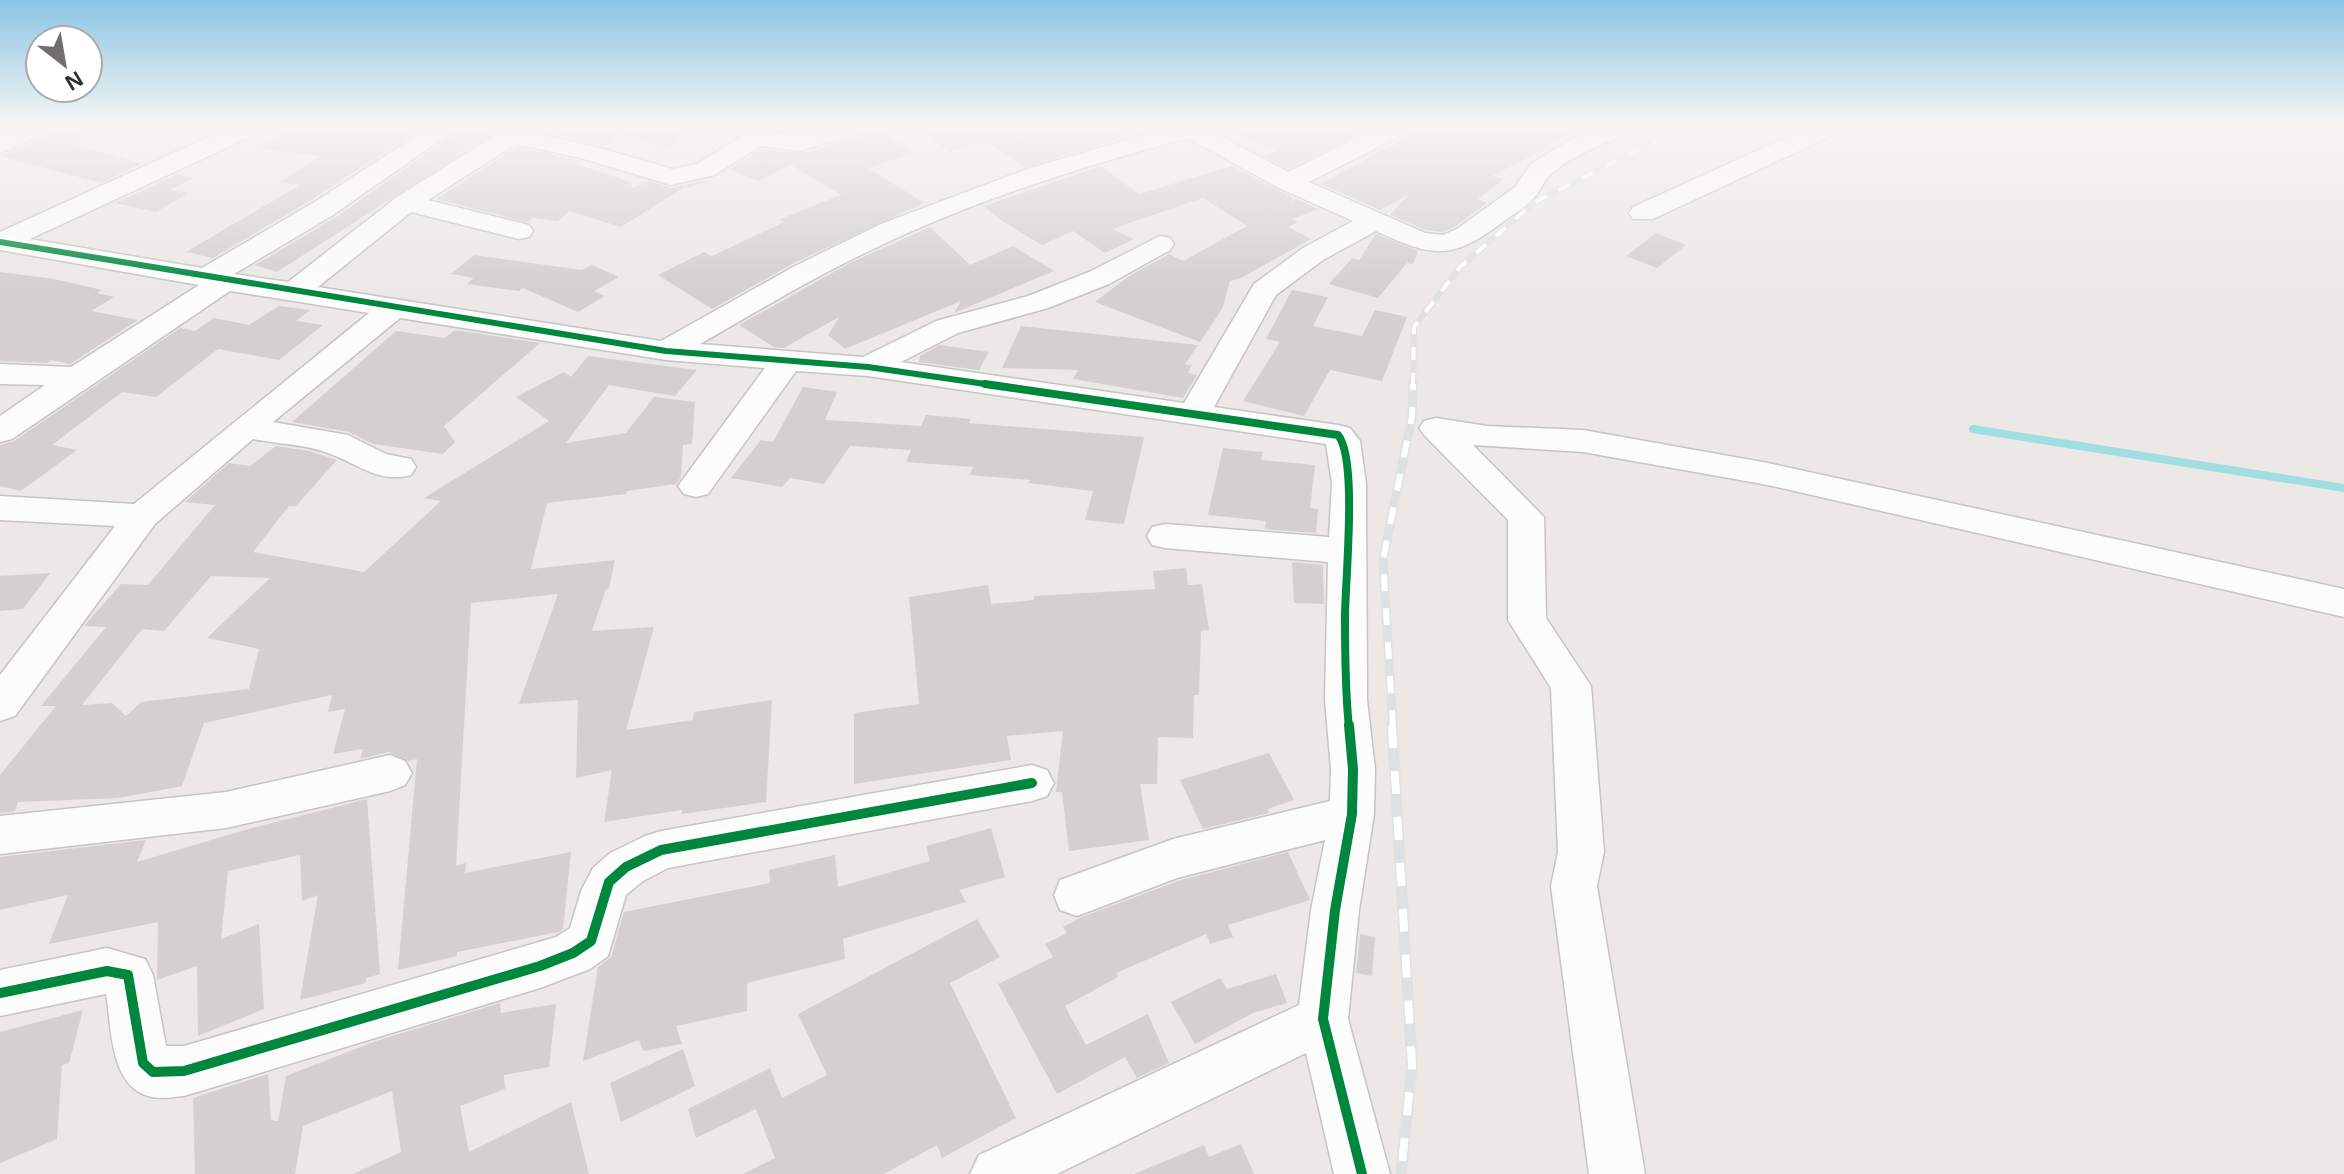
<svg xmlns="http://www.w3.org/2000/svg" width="2344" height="1174" viewBox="0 0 2344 1174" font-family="Arial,sans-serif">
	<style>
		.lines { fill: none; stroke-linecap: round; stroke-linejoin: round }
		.stream { stroke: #a0dee4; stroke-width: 8 }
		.building { fill: #d3d0ce; fill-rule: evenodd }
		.minor-casing { stroke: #c5c5c5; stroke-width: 3 }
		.minor { fill: #fcfcfb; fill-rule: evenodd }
		.rail-far2-casing { stroke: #dfe0e1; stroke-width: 6 }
		.rail-far1-casing { stroke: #dfe0e1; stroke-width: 9 }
		.rail-casing { stroke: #dfe0e1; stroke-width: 11 }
		.rail-far2 { stroke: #fff; stroke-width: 4; stroke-dasharray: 13; stroke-linecap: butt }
		.rail-far1 { stroke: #fff; stroke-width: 6; stroke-dasharray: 17; stroke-linecap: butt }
		.rail { stroke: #fff; stroke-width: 8; stroke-dasharray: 23; stroke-linecap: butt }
		.cycleway-far2-casing { stroke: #fff; stroke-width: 10 }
		.cycleway-far1-casing { stroke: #fff; stroke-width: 13 }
		.cycleway-casing { stroke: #fff; stroke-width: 15 }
		.cycleway-far2 { stroke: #00873e; stroke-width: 6 }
		.cycleway-far1 { stroke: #00873e; stroke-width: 8 }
		.cycleway { stroke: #00873e; stroke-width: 10 }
	</style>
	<rect width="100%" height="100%" fill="#ebe8e5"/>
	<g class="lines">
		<!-- stream -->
		<path class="stream" d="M 1973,429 L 2344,488"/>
	</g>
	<!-- building -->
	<path class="building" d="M 63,124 L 82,124 L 78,146 L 142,164 L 101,183 L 0,156 L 58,132 Z
		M 298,124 L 425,126 L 311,200 L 213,258 L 186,252 L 300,185 L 280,182 L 321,156 L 260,149 Z
		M 557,124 L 701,124 L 669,147 L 622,135 L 605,146 L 545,132 Z
		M 960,124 L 1149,124 L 1103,144 L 1025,167 L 984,140 L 949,152 L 928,136 Z
		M 1215,124 L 1363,124 L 1349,139 L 1288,169 L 1264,156 L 1278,151 Z
		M 1423,124 L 1593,124 L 1593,125 L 1546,144 L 1551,146 L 1492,176 L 1504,179 L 1478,199 L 1487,203 L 1456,226 L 1443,232 L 1426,230 L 1390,215 L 1408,195 L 1380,210 L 1321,184 L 1415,132 Z
		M 476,126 L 498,130 L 277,272 L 255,265 L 335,218 L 458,131 L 466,132 Z
		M 874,127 L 914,153 L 868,168 L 924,203 L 794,263 L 712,309 L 658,275 L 704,252 L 712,256 L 784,222 L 780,219 L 841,195 L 791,165 L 758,181 L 729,169 L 762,149 L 801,154 L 870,132 Z
		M 517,147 L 581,161 L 576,164 L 630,182 L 633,188 L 649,181 L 672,188 L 706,180 L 689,188 L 686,186 L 621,227 L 569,211 L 558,221 L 533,218 L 527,222 L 436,199 Z
		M 1101,166 L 1139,194 L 1232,166 L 1292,197 L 1292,202 L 1296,199 L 1318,209 L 1293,219 L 1298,222 L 1288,227 L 1311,239 L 1239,279 L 1230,281 L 1222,309 L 1200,342 L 1095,302 L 1129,276 L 1169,254 L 1183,261 L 1247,226 L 1203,198 L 1112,229 L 1134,239 L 1105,253 L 1073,231 L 1042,245 L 1002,221 L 984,206 Z
		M 178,174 L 193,178 L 170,190 L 189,193 L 156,212 L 115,203 Z
		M 930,227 L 970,265 L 1013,246 L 1054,271 L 954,313 L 961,301 L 845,349 L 828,335 L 839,317 L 784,348 L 774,347 L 739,325 L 850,263 Z
		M 1656,233 L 1686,245 L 1657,268 L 1626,256 Z
		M 1376,234 L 1418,251 L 1413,264 L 1407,263 L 1378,298 L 1329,284 L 1352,258 L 1359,260 Z
		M 474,255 L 582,270 L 592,265 L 619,277 L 594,291 L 605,296 L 578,312 L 523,288 L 519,291 L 467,284 L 474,278 L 451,274 Z
		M 0,272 L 54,279 L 102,290 L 97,293 L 114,297 L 91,311 L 138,320 L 70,364 L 51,360 L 47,363 L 0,361 Z
		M 1292,290 L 1328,297 L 1313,326 L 1362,336 L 1375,310 L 1407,317 L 1382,381 L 1330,370 L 1304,416 L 1243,401 L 1280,342 L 1266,339 Z
		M 279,306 L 310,310 L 296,321 L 323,325 L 279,360 L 218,349 L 156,397 L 122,392 L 52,445 L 77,450 L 21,491 L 0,486 L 0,445 L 14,441 L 180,328 L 195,331 L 214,318 L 249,325 Z
		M 1021,326 L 1198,345 L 1185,364 L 1192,365 L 1188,373 L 1197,375 L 1183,398 L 1073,379 L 1078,370 L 1002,368 Z
		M 455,330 L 540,343 L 444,426 L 455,442 L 443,454 L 373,444 L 349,432 L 292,422 L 396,331 L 445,338 Z
		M 940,345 L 989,352 L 979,370 L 919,362 L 920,356 Z
		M 588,356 L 697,370 L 675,396 L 609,385 L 566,443 L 626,433 L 654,397 L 695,402 L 692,444 L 683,445 L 681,477 L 676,484 L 627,491 L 626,494 L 547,503 L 531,569 L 615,560 L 609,588 L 606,589 L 592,631 L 654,627 L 626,730 L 693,720 L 694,712 L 772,700 L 766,802 L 682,814 L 682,810 L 604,822 L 612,770 L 576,778 L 578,700 L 519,704 L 558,594 L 471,603 L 456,866 L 466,863 L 465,873 L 571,852 L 563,929 L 559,932 L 457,952 L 457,956 L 398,970 L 417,759 L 408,761 L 389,752 L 360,759 L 363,749 L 333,754 L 345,709 L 328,712 L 332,695 L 204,723 L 182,786 L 118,798 L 18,802 L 15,811 L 0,813 L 0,775 L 56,706 L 62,706 L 41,706 L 106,627 L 84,626 L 121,584 L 148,585 L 215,505 L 185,502 L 229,463 L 250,466 L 276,446 L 309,451 L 337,460 L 296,506 L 289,506 L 253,552 L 364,572 L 441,501 L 424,498 L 549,421 L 516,397 L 564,372 L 571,377 ZM 211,576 L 270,578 L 207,638 L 259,649 L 249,689 L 141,702 L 126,716 L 112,703 L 82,705 L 142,629 L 164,631 Z
		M 803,387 L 837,392 L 825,420 L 921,426 L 926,415 L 971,419 L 969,423 L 1144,437 L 1124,524 L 1085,520 L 1093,491 L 1028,483 L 1030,480 L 970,475 L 973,467 L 906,462 L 911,450 L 850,446 L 824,484 L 790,478 L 782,487 L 731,478 L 761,440 L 773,442 Z
		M 1223,448 L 1263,452 L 1261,460 L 1315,465 L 1310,508 L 1318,509 L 1316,533 L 1265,529 L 1266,521 L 1208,515 Z
		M 1292,562 L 1323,565 L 1324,604 L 1294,603 Z
		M 1186,568 L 1188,585 L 1202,584 L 1209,630 L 1201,631 L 1199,695 L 1194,695 L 1193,738 L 1158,737 L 1157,784 L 1140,784 L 1149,840 L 1069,851 L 1062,792 L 1056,792 L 1063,731 L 1007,736 L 1011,760 L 854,784 L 854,713 L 919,704 L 909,597 L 988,585 L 991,604 L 1034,600 L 1034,596 L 1155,589 L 1153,571 Z
		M 50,573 L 23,609 L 0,611 L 0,576 Z
		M 1269,753 L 1294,800 L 1268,809 L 1269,813 L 1203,829 L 1180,780 Z
		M 367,799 L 380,974 L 366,978 L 366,983 L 300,1000 L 318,895 L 302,901 L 300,855 L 228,871 L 221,939 L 259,924 L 264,1009 L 198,1036 L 197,966 L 157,980 L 158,922 L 49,944 L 68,895 L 0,910 L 0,857 L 146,840 L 137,862 L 248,829 Z
		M 991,828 L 1005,877 L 959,890 L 966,902 L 843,939 L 845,959 L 747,983 L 747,1011 L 676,1026 L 682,1044 L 643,1051 L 639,1040 L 583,1061 L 598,967 L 611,957 L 624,912 L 770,883 L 769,870 L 835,855 L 838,887 L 930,861 L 926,846 Z
		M 1288,852 L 1310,900 L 1228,925 L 1233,937 L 1210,944 L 1206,934 L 1116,973 L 1118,977 L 1065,1006 L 1086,1045 L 1148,1014 L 1169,1063 L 1137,1078 L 1125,1057 L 1057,1094 L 998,984 L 1053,957 L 1045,944 L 1067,933 L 1063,927 L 1082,917 L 1178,881 Z
		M 977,919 L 1000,957 L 950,983 L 1016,1118 L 942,1158 L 937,1145 L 884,1174 L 743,1174 L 775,1158 L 756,1109 L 696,1138 L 688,1109 L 770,1068 L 782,1098 L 827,1075 L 798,1014 Z
		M 1360,934 L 1375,937 L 1372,976 L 1356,973 Z
		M 1276,974 L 1287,1003 L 1253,1013 L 1195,1044 L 1171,1002 L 1220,978 L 1227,989 Z
		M 500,1003 L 501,1013 L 556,1004 L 549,1067 L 504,1075 L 505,1089 L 460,1106 L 469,1152 L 571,1102 L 589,1174 L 353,1174 L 401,1152 L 392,1091 L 303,1126 L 295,1174 L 195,1174 L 193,1098 L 268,1074 L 271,1120 L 278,1121 L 286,1076 L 376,1041 Z
		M 83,1010 L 69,1063 L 62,1065 L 57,1139 L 0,1163 L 0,1032 Z
		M 683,1049 L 695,1086 L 621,1122 L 610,1083 Z
		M 1241,1144 L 1254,1174 L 1134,1174 L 1204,1145 L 1209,1157 Z"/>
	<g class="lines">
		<defs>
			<path id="minor" d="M 26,124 L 60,124 L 57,129 L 0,153 L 0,136 Z
				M 237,124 L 270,124 L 267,129 L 30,239 L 202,268 L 313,203 L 434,124 L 463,124 L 333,215 L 234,274 L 288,282 L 397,197 L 513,124 L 543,124 L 534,133 L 596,147 L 672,169 L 697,164 L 747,133 L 756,131 L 799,135 L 833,124 L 872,124 L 869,129 L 800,151 L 761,146 L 714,175 L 671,185 L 581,158 L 516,144 L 428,200 L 529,225 L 533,231 L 529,237 L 519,239 L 411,212 L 318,287 L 661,341 L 795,266 L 881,224 L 1030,168 L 1170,128 L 1168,124 L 1199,124 L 1288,172 L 1385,124 L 1417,124 L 1414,129 L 1309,182 L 1425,233 L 1443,235 L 1457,229 L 1515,187 L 1531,164 L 1568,141 L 1608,124 L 1643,124 L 1640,129 C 1610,141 1577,152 1552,173 C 1544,179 1541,190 1534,198 C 1525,208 1510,216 1500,224 C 1449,262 1431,256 1376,231 L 1323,260 L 1276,295 L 1214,407 L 1338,425 L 1350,428 L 1360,441 L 1366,483 L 1367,700 L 1375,769 L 1374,814 L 1359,910 L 1348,1019 L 1390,1174 L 1334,1174 L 1306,1053 L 1057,1174 L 970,1174 L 979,1155 L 1299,1005 L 1311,910 L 1325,840 L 1177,878 L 1077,916 L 1060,910 L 1054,895 L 1060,880 L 1173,839 L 1330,801 L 1331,769 L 1325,700 L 1328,562 L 1165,548 L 1152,545 L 1147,536 L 1152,527 L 1165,524 L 1329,537 L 1332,483 L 1326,444 L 868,376 L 796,371 L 708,494 L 696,497 L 684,494 L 678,486 L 765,368 L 666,360 L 400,318 L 273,422 L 348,435 L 386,454 L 411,459 L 416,467 L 411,475 C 378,484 357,463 328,453 C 305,444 277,444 253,439 L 155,524 L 15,716 L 0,721 L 0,675 L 115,526 L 0,520 L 0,496 L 134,504 L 369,313 L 230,291 L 12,439 L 0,442 L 0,416 L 45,385 L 0,384 L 0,364 L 71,367 L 199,285 L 0,250 L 0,232 ZM 1188,138 L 1279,188 L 1353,221 L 1303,248 L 1254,284 L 1184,403 L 901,362 L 958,333 L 1048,308 L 1109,284 L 1170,250 L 1174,244 L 1170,238 L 1160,236 L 1089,272 L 1028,296 L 936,321 L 863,357 L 700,344 C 756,312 812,278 871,250 C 972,201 1080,167 1188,138 Z
				M 1816,124 L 1849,124 L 1846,129 L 1653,219 L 1633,219 L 1629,213 L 1633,207 Z
				M 1436,418 L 1487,426 L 1583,430 L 1768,463 L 2344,589 L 2344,617 L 1768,485 L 1583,452 L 1473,445 L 1544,517 L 1546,618 L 1591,686 L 1604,852 L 1597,886 L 1645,1174 L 1589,1174 L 1551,886 L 1558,852 L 1551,688 L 1508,620 L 1508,520 L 1424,435 L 1419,428 L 1424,421 Z
				M 390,755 L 405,761 L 412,773 L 405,785 L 390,791 L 226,828 L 0,854 L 0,816 L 226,792 Z
				M 1032,765 L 1047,770 L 1054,783 L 1047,796 L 1032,801 L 668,868 L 643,881 L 626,895 L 608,956 L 590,969 L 540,988 L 184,1096 C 174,1097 162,1099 152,1097 C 109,1088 112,1028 106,994 L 0,1016 L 0,970 L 107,948 L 145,959 L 153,975 L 166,1046 L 184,1046 L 556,937 L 570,928 L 581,891 L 593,868 L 610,853 L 645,836 L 661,831 Z"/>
		</defs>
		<!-- minor casing -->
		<use href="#minor" class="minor-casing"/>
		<!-- minor -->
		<use href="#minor" class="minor"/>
		<defs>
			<path id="rail-far2" d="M 1413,386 L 1414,327 L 1460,267 L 1535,202 L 1689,124"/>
			<path id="rail-far1" d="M 1393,727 L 1383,560 L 1412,416 L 1413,384"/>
			<path id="rail" d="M 1392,725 L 1412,1065 L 1401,1174"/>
		</defs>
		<!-- rail-far2 casing -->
		<use href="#rail-far2" class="rail-far2-casing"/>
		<!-- rail-far1 casing -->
		<use href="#rail-far1" class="rail-far1-casing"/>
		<!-- rail casing -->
		<use href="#rail" class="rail-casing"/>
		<!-- rail-far2 -->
		<use href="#rail-far2" class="rail-far2"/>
		<!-- rail-far1 -->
		<use href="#rail-far1" class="rail-far1"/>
		<!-- rail -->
		<use href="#rail" class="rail"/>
		<defs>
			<path id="cycleway-far2" d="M 0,242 L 666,351 L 868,367 L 999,386"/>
			<path id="cycleway-far1" d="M 985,384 L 1338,435 C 1358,459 1345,581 1345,617 C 1345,654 1345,691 1349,727"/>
			<path id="cycleway" d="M 1349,725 L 1353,769 L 1352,814 L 1335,910 L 1323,1019 L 1362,1174
				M 0,993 L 107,971 L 128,975 L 143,1063 L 153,1072 L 184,1071 L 540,966 L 573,953 L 591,941 L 609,882 L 626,867 L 661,850 L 1032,783"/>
		</defs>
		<!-- cycleway-far2 casing -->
		<use href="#cycleway-far2" class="cycleway-far2-casing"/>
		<!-- cycleway-far1 casing -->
		<use href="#cycleway-far1" class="cycleway-far1-casing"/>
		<!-- cycleway casing -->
		<use href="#cycleway" class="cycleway-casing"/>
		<!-- cycleway-far2 -->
		<use href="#cycleway-far2" class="cycleway-far2"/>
		<!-- cycleway-far1 -->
		<use href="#cycleway-far1" class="cycleway-far1"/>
		<!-- cycleway -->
		<use href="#cycleway" class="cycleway"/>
	</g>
	<!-- sky -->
	<linearGradient id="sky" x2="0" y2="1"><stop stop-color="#8bc5e6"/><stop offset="0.43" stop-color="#f6f5f3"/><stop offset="1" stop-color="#f6f5f3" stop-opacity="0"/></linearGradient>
	<rect width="2344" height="289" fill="url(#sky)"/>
	<!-- north arrow -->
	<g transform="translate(64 64) rotate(149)"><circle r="38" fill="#ffffff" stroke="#ababab" stroke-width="2"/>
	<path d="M0-6L14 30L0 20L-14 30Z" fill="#706f6e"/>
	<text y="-12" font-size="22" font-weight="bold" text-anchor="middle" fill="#2e2e2e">N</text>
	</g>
</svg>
